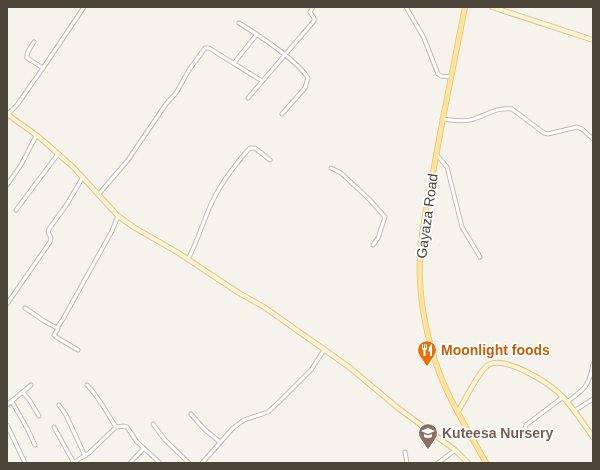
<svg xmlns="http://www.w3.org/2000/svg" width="600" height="470" viewBox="0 0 600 470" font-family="Arial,sans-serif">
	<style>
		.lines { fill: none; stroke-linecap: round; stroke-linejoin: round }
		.street-casing { stroke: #c2bbae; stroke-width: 5 }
		.secondary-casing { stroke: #d6c79b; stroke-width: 6 }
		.primary-casing { stroke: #e6c16a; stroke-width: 6 }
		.street { stroke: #fff; stroke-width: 3 }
		.secondary { stroke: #fff3cd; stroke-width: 4 }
		.primary { stroke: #ffe39c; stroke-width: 4.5 }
		.labels { text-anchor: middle; stroke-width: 3.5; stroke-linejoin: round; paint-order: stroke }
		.street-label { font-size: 14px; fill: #4b4439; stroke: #fff }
		.food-label { font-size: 14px; font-weight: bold; fill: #c56008; stroke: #fff; text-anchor: start }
		.education-label { font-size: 14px; font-weight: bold; fill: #785e54; stroke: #fff; text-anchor: start }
	</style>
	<rect width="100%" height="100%" fill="#f6f3ec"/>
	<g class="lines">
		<defs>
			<path id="street" d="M 406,7 L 424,38 L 438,74 L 441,76 L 451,77
				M 239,23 C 257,34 297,60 308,78 L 305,88 L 282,114
				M 234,63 L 257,34
				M 43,68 L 84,7
				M 248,98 L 314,21 L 314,18 L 310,12 L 313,7
				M 8,114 L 17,105 L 43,68 L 27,58 C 26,52 31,47 34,42
				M 442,119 C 452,120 461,122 470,120 C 486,116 495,107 512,109 L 544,133 L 548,134 L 577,127 L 582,129 L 593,139
				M 436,154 L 447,167 L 462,227 L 480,257
				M 331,168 L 341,173 L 370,200 L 385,217 L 378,238 L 373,245
				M 7,185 L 21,165 L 36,136
				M 98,195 L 128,160 L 166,104 L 176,93 L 189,70 L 205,48 L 209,48 L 262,81
				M 16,210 L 58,154
				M 188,259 C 198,241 203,221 212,202 C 221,183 234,166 247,151 L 250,148 L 255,148 L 270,160
				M 7,304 L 50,242 L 51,238 L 48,232 L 49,229 L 67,204 L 83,177
				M 25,308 L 44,321 L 57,328 L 58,329 L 54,335 L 56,337 L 78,350
				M 57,328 L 63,319 L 112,231 L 118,216
				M 87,385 C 99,397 107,413 116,427
				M 23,392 L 30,401 L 39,416
				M 12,402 L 27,428 L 35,445
				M 567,402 C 585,389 589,386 593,364
				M 7,405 L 31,385
				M 59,405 L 66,415 L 85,456
				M 574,411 L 593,399
				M 191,414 L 204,429 L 220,442
				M 153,424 L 165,440 L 189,463
				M 7,425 L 25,463
				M 54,427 L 74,463
				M 528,436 L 525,428 L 526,425 L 563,397
				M 405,452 L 407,463
				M 73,463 L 89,453 L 116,427 L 124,426 L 127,427 L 137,442 L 160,463
				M 130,463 L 144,448
				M 202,463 L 233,428 L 244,420 L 268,412 L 279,402 L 311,370 L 324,350
				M 438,463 L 455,450"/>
			<path id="secondary" d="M 492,7 L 593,40
				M 7,114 L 39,137 L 73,167 L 118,216 L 135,228 L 177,252 L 239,293 L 264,307 L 349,367 L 398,408 L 455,450 L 468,463
				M 458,412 C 464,401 479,371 488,365 C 506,355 551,384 564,398 C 574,410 584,424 593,437"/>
			<path id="primary" d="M 465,7 C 455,59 444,110 435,162 C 430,190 423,218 421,246 C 417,282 423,320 433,354 C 444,393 467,428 486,463"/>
		</defs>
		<!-- street casing -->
		<use href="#street" class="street-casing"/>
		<!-- secondary casing -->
		<use href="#secondary" class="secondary-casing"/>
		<!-- primary casing -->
		<use href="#primary" class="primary-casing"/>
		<!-- street -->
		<use href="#street" class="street"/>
		<!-- secondary -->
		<use href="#secondary" class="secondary"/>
		<!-- primary -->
		<use href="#primary" class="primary"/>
	</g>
	<!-- icons -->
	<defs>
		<symbol id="restaurant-pin" viewBox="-11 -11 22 30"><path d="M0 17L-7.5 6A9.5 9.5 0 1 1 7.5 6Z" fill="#e8710a" stroke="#fff"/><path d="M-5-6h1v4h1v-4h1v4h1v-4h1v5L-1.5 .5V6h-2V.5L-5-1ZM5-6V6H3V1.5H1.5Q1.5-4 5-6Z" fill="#fff"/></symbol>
		<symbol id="school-pin" viewBox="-11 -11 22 30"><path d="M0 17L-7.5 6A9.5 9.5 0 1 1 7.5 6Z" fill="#8d6e63" stroke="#fff"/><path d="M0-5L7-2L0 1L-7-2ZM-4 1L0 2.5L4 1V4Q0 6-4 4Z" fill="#fff"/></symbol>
	</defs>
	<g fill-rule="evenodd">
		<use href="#restaurant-pin" x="416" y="339" width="22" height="30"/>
		<use href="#school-pin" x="417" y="422" width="22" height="30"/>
	</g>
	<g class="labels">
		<!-- street labels -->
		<g class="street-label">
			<text transform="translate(427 216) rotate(-82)" y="5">Gayaza Road</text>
		</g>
		<!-- food labels -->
		<g class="food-label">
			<text x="441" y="355">Moonlight foods</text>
		</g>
		<!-- education labels -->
		<g class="education-label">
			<text x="442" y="438">Kuteesa Nursery</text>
		</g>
	</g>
	<!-- border -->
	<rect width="600" height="470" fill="none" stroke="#4b4439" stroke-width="16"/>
</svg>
